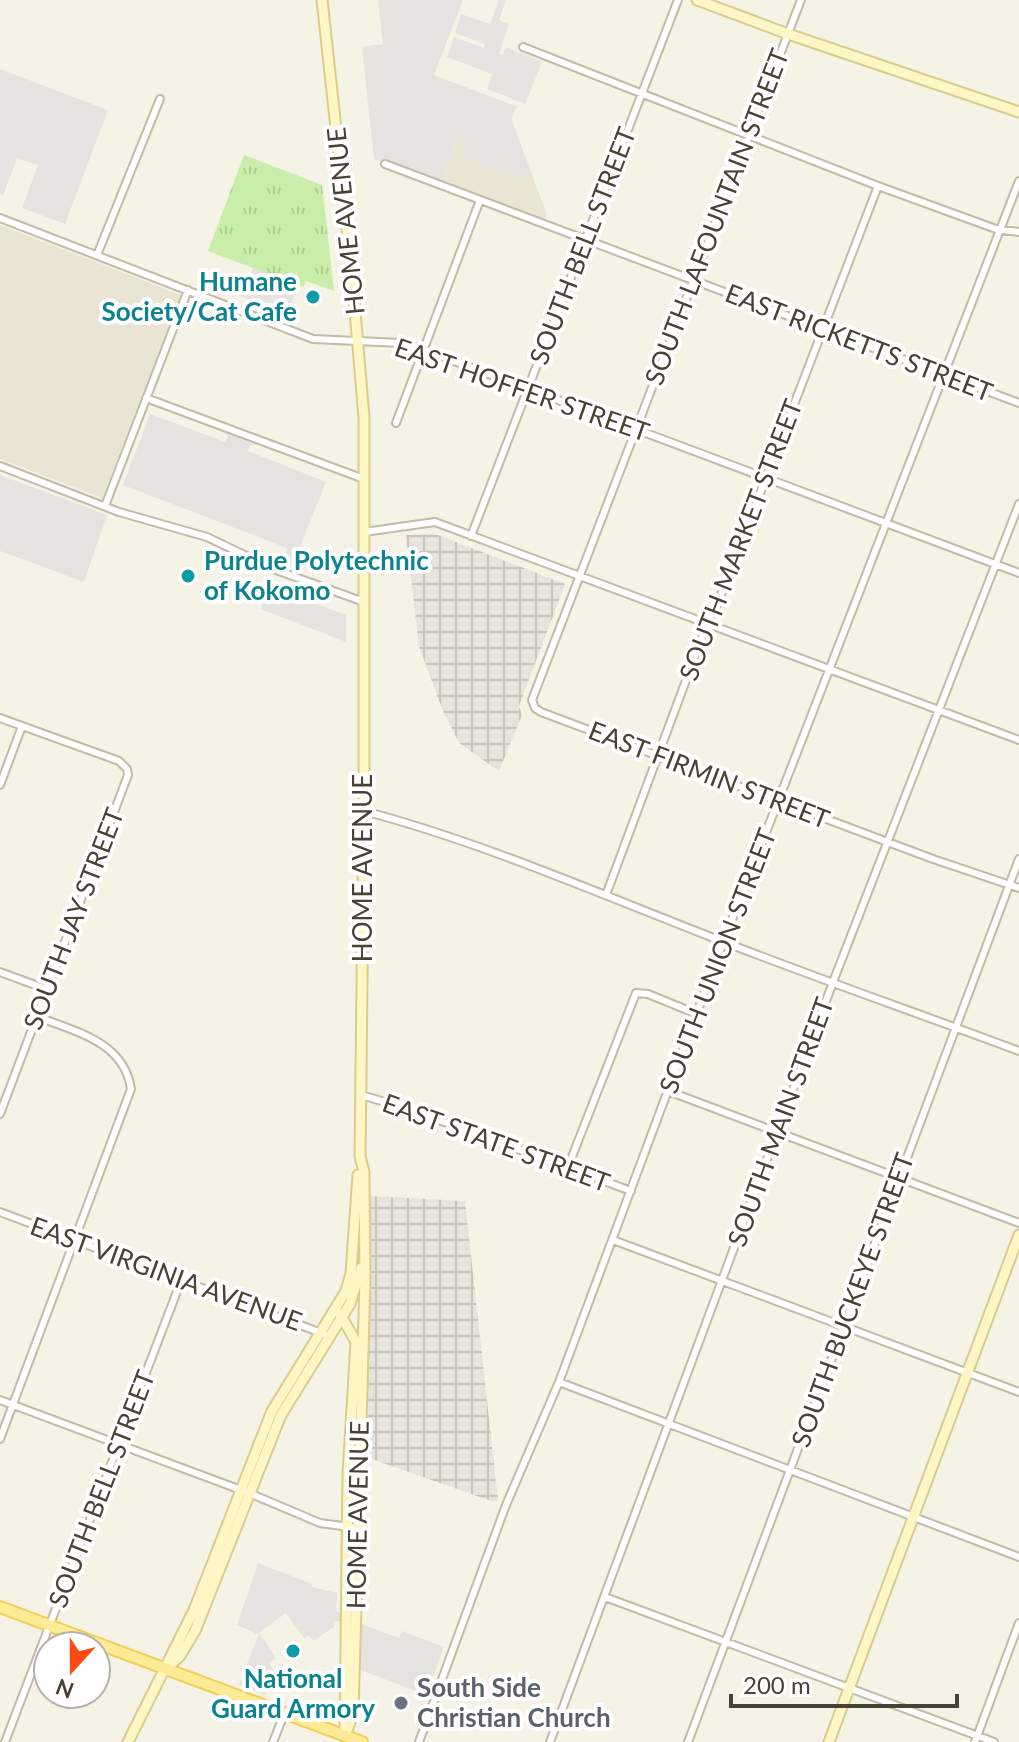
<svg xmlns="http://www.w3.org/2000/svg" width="1019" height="1742" viewBox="0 0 1019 1742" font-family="Lato,sans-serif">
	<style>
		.residential { fill: #e9e4d3 }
		.industrial { fill: url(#industrial-grid) }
		.park { fill: url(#park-tufts) }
		.parking { fill: #e5e3df }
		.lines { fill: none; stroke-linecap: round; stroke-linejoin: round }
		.street-casing { stroke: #c1bba7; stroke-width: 10 }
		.secondary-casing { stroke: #d9cd90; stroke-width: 13 }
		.primary-casing { stroke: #f1d058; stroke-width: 14 }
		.street { stroke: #fff; stroke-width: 6 }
		.secondary { stroke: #fff6c6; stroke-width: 9 }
		.primary { stroke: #ffea95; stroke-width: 10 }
		.culture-dot { fill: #0f9aa8; stroke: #fff; stroke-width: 3 }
		.worship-dot { fill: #6b7280; stroke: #fff; stroke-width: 3 }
		.labels { text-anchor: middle; stroke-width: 8; stroke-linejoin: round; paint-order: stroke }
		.street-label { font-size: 26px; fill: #484234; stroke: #fff }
		.culture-label { font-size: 26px; font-weight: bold; fill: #0d838f; stroke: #fff; text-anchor: end }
		.worship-label { font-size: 26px; font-weight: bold; fill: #5b616d; stroke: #fff; text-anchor: start }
	</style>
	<defs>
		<pattern id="industrial-grid" width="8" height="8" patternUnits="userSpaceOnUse" patternTransform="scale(2)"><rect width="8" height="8" fill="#e7e3db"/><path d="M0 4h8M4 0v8" fill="none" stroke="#c8c4bd"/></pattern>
		<pattern id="park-tufts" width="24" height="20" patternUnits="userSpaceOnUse" patternTransform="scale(2)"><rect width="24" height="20" fill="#c9eeaa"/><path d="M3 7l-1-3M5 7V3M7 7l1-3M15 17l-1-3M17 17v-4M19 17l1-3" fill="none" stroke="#aecd93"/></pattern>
	</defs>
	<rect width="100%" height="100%" fill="#f5f2e6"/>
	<!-- residential -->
	<path class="residential" d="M 458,138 L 526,159 L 546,212 L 546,225 L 440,185 Z
		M 0,225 L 181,295 L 102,498 L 0,459 Z"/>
	<!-- industrial -->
	<path class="industrial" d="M 435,534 L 565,584 L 519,706 L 522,715 L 499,771 L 459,743 L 443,711 L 419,647 L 406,535 Z
		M 370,1196 L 465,1201 L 498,1500 L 494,1502 L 363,1456 Z"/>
	<!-- park -->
	<path class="park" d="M 244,155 L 322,185 L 334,291 L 306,281 L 303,287 L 208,251 Z"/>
	<!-- parking -->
	<path class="parking" d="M 378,0 L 463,0 L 434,75 L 518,107 L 513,112 L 512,120 L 532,176 L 525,175 L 522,180 L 461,156 L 466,142 L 458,138 L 440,185 L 374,159 L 362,47 L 383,44 Z
		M 499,0 L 506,0 L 499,20 L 509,24 L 499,54 L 503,55 L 506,47 L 542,62 L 525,104 L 487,89 L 492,74 L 447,57 L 454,37 L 484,48 L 485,44 L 455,33 L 461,14 L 490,24 Z
		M 0,69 L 108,110 L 65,224 L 22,208 L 38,165 L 17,158 L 3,196 L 0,195 Z
		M 253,268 L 300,285 L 292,301 L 295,303 L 290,315 L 227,291 L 233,274 L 248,280 Z
		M 150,414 L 225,442 L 228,437 L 226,433 L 254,444 L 250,445 L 248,451 L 326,482 L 292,566 L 284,563 L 287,548 L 123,485 Z
		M 0,475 L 107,515 L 84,582 L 0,551 Z
		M 269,586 L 346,615 L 346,642 L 261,609 Z
		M 258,1563 L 312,1584 L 312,1587 L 337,1593 L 336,1611 L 341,1613 L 340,1621 L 333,1621 L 335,1626 L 313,1641 L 309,1635 L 304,1638 L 286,1613 L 257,1634 L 237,1625 Z
		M 359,1623 L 399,1638 L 402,1631 L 444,1647 L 426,1695 L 358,1669 Z
		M 259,1633 L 276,1658 L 269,1663 L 275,1672 L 265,1695 L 239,1685 Z"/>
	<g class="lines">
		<defs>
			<path id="street" d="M 801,0 L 532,700 L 535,708 L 541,712 L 933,859 L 1019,888
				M 523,47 L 878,186 L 996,229 L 1019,232
				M 385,164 L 1019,403
				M 0,218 L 313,339 L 401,343 L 422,349 L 1019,573
				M 97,255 L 160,99
				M 146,398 L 364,479
				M 396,423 L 480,200
				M 0,466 L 119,512 L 207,537 L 276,570 L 364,602
				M 105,506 L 188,290
				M 364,532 L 435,522 L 1019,740
				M 471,536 L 678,0
				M 0,718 L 119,761 L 127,769 L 128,775 L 0,1114
				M 0,785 L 22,726
				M 364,811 C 481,842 593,891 706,935 C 810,976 915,1012 1019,1051
				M 606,895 L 707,624 L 717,605 L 878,186
				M 0,972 L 46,989
				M 668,1091 L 1019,1223
				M 361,1095 L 409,1109 L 631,1191
				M 568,1167 L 636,993 L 648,994 L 697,1014
				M 0,1212 L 324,1334
				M 613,1240 L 1019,1392
				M 559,1382 L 1019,1557
				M 0,1400 L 249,1493 L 320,1523 L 357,1528
				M 0,1439 L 131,1089 C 124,1041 75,1032 36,1016
				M 605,1597 L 994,1742
				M 5,1742 L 181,1281
				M 273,1742 L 285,1712
				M 419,1742 L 506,1505 L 559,1382 L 723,943 L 1019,181
				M 550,1742 L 833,982 L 1019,504
				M 688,1742 L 1019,859
				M 975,1742 L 1019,1623"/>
			<path id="secondary" d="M 322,0 L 352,275 L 364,418 L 364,811 L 360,1156 L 364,1172 L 365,1279 L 353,1714 L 345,1736
				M 697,0 L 788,34 L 1019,112
				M 340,1314 L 356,1342 L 348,1474 L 345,1731
				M 169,1666 L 180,1656 L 195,1631 L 281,1415 L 350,1304 L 361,1268
				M 128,1742 L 194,1610 L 272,1411 L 346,1291 L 351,1273 L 358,1175
				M 829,1742 L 1019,1235"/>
			<path id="primary" d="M 0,1607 L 362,1742"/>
		</defs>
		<!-- street casing -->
		<use href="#street" class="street-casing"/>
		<!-- secondary casing -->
		<use href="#secondary" class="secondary-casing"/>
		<!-- primary casing -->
		<use href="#primary" class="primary-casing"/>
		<!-- street -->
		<use href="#street" class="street"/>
		<!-- secondary -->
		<use href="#secondary" class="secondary"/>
		<!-- primary -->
		<use href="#primary" class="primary"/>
	</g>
	<!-- markers -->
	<g class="culture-dot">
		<circle cx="313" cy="297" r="8"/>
		<circle cx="188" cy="576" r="8"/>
		<circle cx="293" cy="1651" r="8"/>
	</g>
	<circle class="worship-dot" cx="401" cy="1703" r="8"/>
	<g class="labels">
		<!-- street labels -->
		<g class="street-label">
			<text transform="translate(717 217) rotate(-69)" y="9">SOUTH LAFOUNTAIN STREET</text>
			<text transform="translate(346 221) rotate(-96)" y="9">HOME AVENUE</text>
			<text transform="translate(583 246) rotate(-69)" y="9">SOUTH BELL STREET</text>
			<text transform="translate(859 343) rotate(21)" y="9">EAST RICKETTS STREET</text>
			<text transform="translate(522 390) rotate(19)" y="9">EAST HOFFER STREET</text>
			<text transform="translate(741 540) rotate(-69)" y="9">SOUTH MARKET STREET</text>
			<text transform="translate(709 775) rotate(21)" y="9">EAST FIRMIN STREET</text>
			<text transform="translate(363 868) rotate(-90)" y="9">HOME AVENUE</text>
			<text transform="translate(74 919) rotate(-69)" y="9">SOUTH JAY STREET</text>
			<text transform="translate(718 961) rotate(-69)" y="9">SOUTH UNION STREET</text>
			<text transform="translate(781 1122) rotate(-70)" y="9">SOUTH MAIN STREET</text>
			<text transform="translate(496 1143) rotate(20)" y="9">EAST STATE STREET</text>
			<text transform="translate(166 1274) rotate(20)" y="9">EAST VIRGINIA AVENUE</text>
			<text transform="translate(853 1300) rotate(-70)" y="9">SOUTH BUCKEYE STREET</text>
			<text transform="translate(102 1489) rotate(-69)" y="9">SOUTH BELL STREET</text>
			<text transform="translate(358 1515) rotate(-89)" y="9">HOME AVENUE</text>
		</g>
		<!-- culture labels -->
		<g class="culture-label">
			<text x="297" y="291">Humane<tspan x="297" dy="30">Society/Cat Cafe</tspan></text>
			<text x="204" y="570" text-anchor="start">Purdue Polytechnic<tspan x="204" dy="30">of Kokomo</tspan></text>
			<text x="293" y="1688" text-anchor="middle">National<tspan x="293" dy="30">Guard Armory</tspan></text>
		</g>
		<!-- worship labels -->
		<g class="worship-label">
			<text x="417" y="1697">South Side<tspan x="417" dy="30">Christian Church</tspan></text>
		</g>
	</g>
	<!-- north arrow -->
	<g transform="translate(72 1670) rotate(201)"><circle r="38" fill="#ffffff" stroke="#b6b3ae" stroke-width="2"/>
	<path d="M0-6L14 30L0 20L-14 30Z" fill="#ff4b13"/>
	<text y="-12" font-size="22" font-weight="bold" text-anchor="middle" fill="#484234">N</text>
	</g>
	<!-- scale -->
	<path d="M731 1694v12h226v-12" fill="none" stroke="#484234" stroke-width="4"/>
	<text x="743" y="1694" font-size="24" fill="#484234" stroke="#ffffff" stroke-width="6" paint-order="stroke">200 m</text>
</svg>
